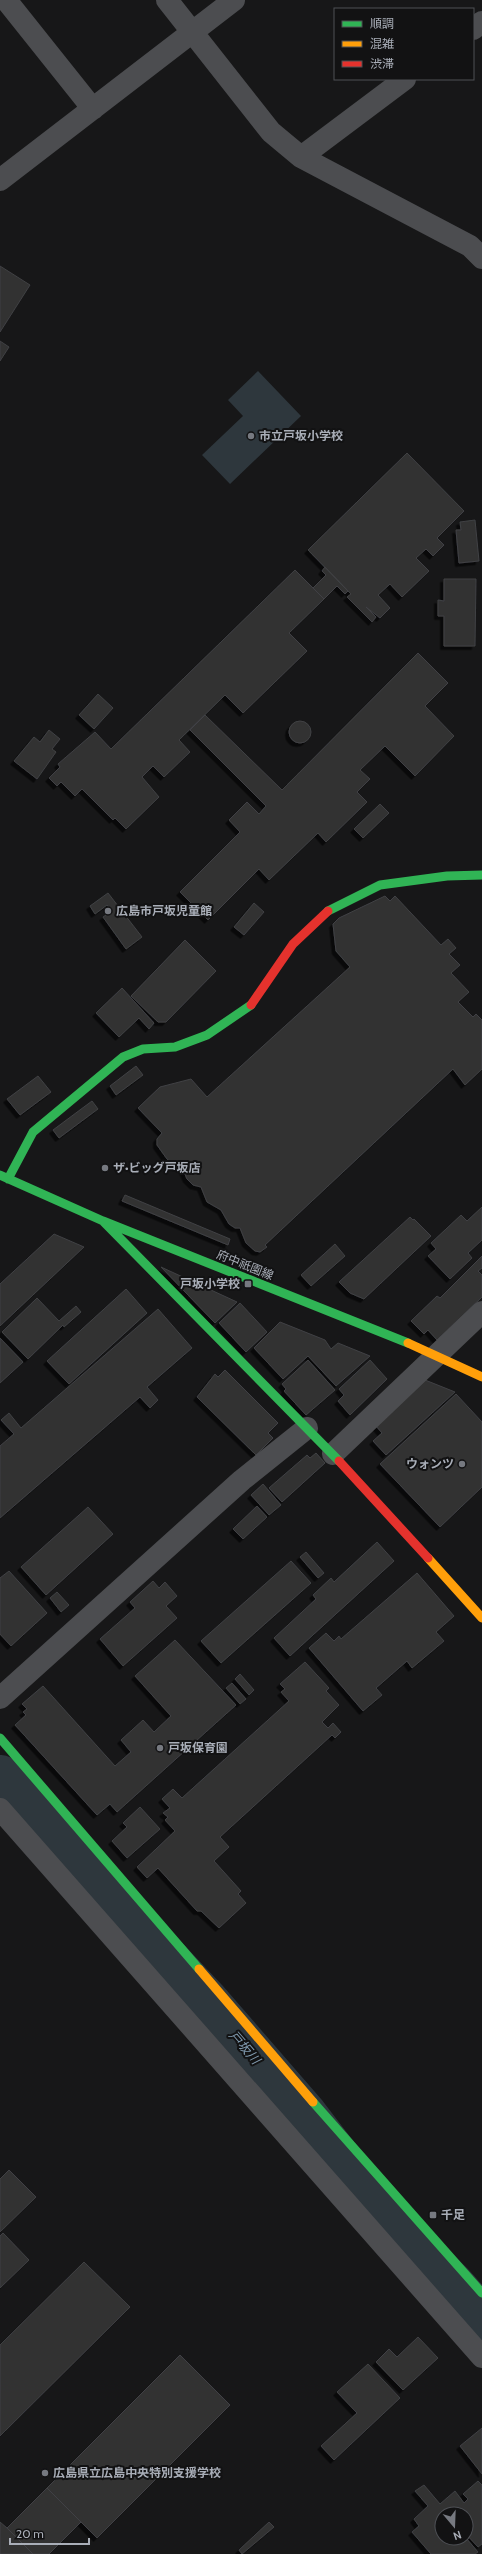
<svg xmlns="http://www.w3.org/2000/svg" width="482" height="2554" viewBox="0 0 482 2554" font-family="Cabin,'Noto Sans JP',sans-serif">
	<style>
		.water { fill: #2e373d }
		.lines { fill: none; stroke-linecap: round; stroke-linejoin: round }
		.river { stroke: #2e373d; stroke-width: 48 }
		.building { fill: #323233; stroke: #404144; filter: url(#shadow) }
		.street { stroke: #4c4d50; stroke-width: 22 }
		.fast { stroke: #30b455; stroke-width: 9 }
		.slow { stroke: #ff9f0a; stroke-width: 9 }
		.jam { stroke: #e5322d; stroke-width: 9 }
		.poi-dot { fill: #767980; stroke: #121213; stroke-width: 1.5 }
		.labels { text-anchor: middle; stroke-width: 4; stroke-linejoin: round; paint-order: stroke }
		.poi-label { font-size: 12px; font-weight: bold; fill: #a9aeb8; stroke: #121213; text-anchor: start }
		.street-label { font-size: 12px; fill: #a9aeb8; stroke: #121213 }
		.water-label { font-size: 13px; font-style: italic; fill: #829cb1; stroke: #121213 }
	</style>
	<defs>
		<filter id="shadow"><feDropShadow dx="-3.5" dy="3.5" stdDeviation="0" flood-color="#0009"/></filter>
	</defs>
	<rect width="100%" height="100%" fill="#171718"/>
	<!-- water -->
	<path class="water" d="M 258,371 L 301,416 L 230,484 L 202,455 L 243,416 L 228,400 Z"/>
	<g class="lines">
		<!-- river -->
		<path class="river" d="M 0,1779 L 84,1874 L 205,2002 L 304,2116 L 387,2224 L 451,2286 L 482,2321"/>
	</g>
	<!-- building -->
	<path class="building" d="M 0,266 L 30,285 L 0,332 Z
		M 0,341 L 9,347 L 0,361 Z
		M 407,453 L 464,511 L 437,538 L 444,545 L 433,556 L 426,549 L 416,558 L 429,571 L 402,597 L 390,584 L 378,595 L 390,608 L 380,618 L 366,607 L 376,617 L 372,622 L 347,597 L 351,594 L 308,550 Z
		M 475,520 L 479,561 L 459,563 L 456,530 L 461,530 L 460,522 Z
		M 325,567 L 348,591 L 345,594 L 337,586 L 324,599 L 313,588 L 326,575 L 322,571 Z
		M 295,570 L 324,599 L 289,633 L 307,651 L 243,713 L 225,695 L 179,740 L 190,752 L 164,777 L 153,766 L 142,777 L 159,797 L 126,829 L 115,818 L 113,820 L 82,789 L 75,796 L 61,782 L 57,786 L 49,778 L 60,767 L 58,764 L 95,732 L 111,749 Z
		M 444,579 L 476,579 L 475,646 L 444,646 L 444,616 L 438,616 L 438,600 L 444,601 Z
		M 418,653 L 448,683 L 425,706 L 454,736 L 415,776 L 385,746 L 360,770 L 370,779 L 357,792 L 367,802 L 326,842 L 318,833 L 269,880 L 259,869 L 208,920 L 180,892 L 240,832 L 229,820 L 247,802 L 259,814 L 266,806 L 190,730 L 205,715 L 282,790 Z
		M 98,694 L 113,708 L 94,729 L 79,715 Z
		M289 732a11 11 0 1 1 22 0a11 11 0 1 1-22 0Z
		M 49,730 L 60,739 L 52,749 L 56,752 L 37,779 L 14,761 L 34,737 L 40,742 Z
		M 380,804 L 389,813 L 363,838 L 354,829 Z
		M 108,893 L 142,937 L 126,949 L 103,917 L 112,911 L 107,905 L 95,914 L 90,906 Z
		M 385,896 L 390,901 L 395,896 L 441,945 L 448,939 L 456,948 L 449,954 L 460,965 L 451,973 L 469,992 L 458,1002 L 473,1017 L 476,1014 L 482,1020 L 482,1069 L 465,1085 L 453,1069 L 265,1245 L 267,1247 L 260,1252 L 255,1251 L 246,1243 L 240,1228 L 235,1228 L 229,1224 L 221,1210 L 207,1202 L 201,1187 L 193,1185 L 187,1179 L 181,1165 L 174,1165 L 167,1159 L 157,1145 L 157,1139 L 162,1133 L 138,1108 L 160,1087 L 191,1079 L 207,1097 L 350,967 L 336,951 L 333,924 L 339,918 Z
		M 254,903 L 264,912 L 244,935 L 234,927 Z
		M 185,940 L 216,971 L 166,1022 L 158,1022 L 131,996 Z
		M 122,988 L 154,1023 L 149,1029 L 139,1018 L 119,1037 L 96,1013 Z
		M 136,1066 L 143,1075 L 116,1095 L 110,1086 Z
		M 38,1076 L 51,1092 L 20,1115 L 7,1099 Z
		M 92,1101 L 98,1109 L 59,1138 L 53,1130 Z
		M 125,1195 L 230,1239 L 228,1245 L 122,1201 Z
		M 482,1207 L 482,1240 L 468,1253 L 472,1258 L 450,1279 L 428,1256 L 436,1249 L 431,1243 L 461,1215 L 467,1221 Z
		M 410,1217 L 413,1220 L 414,1219 L 431,1236 L 364,1299 L 350,1293 L 339,1282 Z
		M 54,1234 L 84,1247 L 0,1326 L 0,1284 Z
		M 335,1244 L 345,1256 L 311,1286 L 301,1275 Z
		M 482,1256 L 482,1268 L 478,1271 L 482,1275 L 482,1297 L 437,1340 L 428,1330 L 424,1334 L 411,1321 L 437,1296 L 440,1298 Z
		M 161,1267 L 237,1302 L 215,1323 Z
		M 126,1289 L 147,1313 L 69,1384 L 47,1361 Z
		M 37,1298 L 59,1321 L 76,1306 L 81,1312 L 64,1327 L 63,1325 L 28,1359 L 2,1332 Z
		M 240,1303 L 267,1332 L 246,1352 L 219,1323 Z
		M 158,1309 L 192,1348 L 147,1387 L 158,1400 L 150,1408 L 140,1397 L 0,1518 L 0,1446 L 14,1434 L 1,1420 L 9,1413 L 21,1428 Z
		M 280,1322 L 325,1340 L 331,1349 L 338,1343 L 370,1356 L 336,1386 L 308,1356 L 283,1379 L 254,1348 Z
		M 0,1338 L 23,1362 L 0,1383 Z
		M 308,1360 L 335,1390 L 306,1415 L 284,1391 L 286,1389 L 282,1384 Z
		M 370,1360 L 387,1379 L 350,1415 L 338,1401 L 344,1395 L 339,1389 Z
		M 225,1370 L 278,1423 L 268,1433 L 273,1438 L 256,1455 L 197,1397 L 215,1374 L 218,1377 Z
		M 425,1380 L 455,1392 L 386,1455 L 373,1441 L 382,1433 L 376,1426 Z
		M 456,1394 L 482,1422 L 482,1487 L 440,1527 L 380,1464 Z
		M 316,1453 L 325,1463 L 282,1502 L 269,1488 L 307,1455 L 310,1458 Z
		M 263,1484 L 281,1505 L 269,1515 L 251,1495 Z
		M 257,1506 L 267,1517 L 243,1539 L 233,1529 Z
		M 88,1507 L 113,1534 L 46,1595 L 21,1567 Z
		M 377,1542 L 394,1561 L 290,1656 L 274,1638 L 316,1599 L 313,1595 L 331,1578 L 334,1582 Z
		M 306,1552 L 324,1573 L 318,1578 L 300,1557 Z
		M 291,1561 L 311,1583 L 221,1663 L 201,1641 Z
		M 9,1571 L 47,1613 L 11,1646 L 0,1634 L 0,1578 Z
		M 417,1573 L 454,1616 L 436,1632 L 444,1641 L 412,1668 L 407,1661 L 376,1688 L 382,1695 L 363,1711 L 309,1648 L 326,1633 L 334,1641 L 339,1636 L 341,1639 Z
		M 153,1581 L 159,1588 L 165,1582 L 177,1596 L 166,1606 L 177,1618 L 123,1666 L 100,1639 L 135,1608 L 130,1602 Z
		M 57,1592 L 69,1605 L 61,1612 L 50,1598 Z
		M 175,1640 L 236,1705 L 117,1812 L 110,1804 L 97,1815 L 15,1725 L 26,1715 L 23,1712 L 27,1709 L 22,1704 L 43,1686 L 115,1766 L 131,1752 L 121,1740 L 143,1720 L 154,1732 L 171,1716 L 135,1676 Z
		M 305,1662 L 329,1688 L 326,1691 L 339,1705 L 322,1722 L 328,1728 L 333,1723 L 341,1732 L 335,1738 L 332,1735 L 220,1837 L 229,1847 L 214,1861 L 241,1891 L 238,1894 L 246,1903 L 219,1928 L 201,1911 L 197,1911 L 158,1868 L 147,1878 L 137,1867 L 175,1831 L 165,1820 L 168,1817 L 163,1813 L 170,1808 L 162,1799 L 173,1789 L 182,1798 L 289,1701 L 281,1692 L 285,1689 L 280,1684 Z
		M 240,1674 L 254,1690 L 249,1695 L 235,1679 Z
		M 232,1683 L 246,1699 L 240,1704 L 226,1688 Z
		M 140,1807 L 160,1829 L 127,1858 L 112,1841 L 127,1827 L 123,1823 Z
		M 9,2170 L 36,2197 L 0,2232 L 0,2179 Z
		M 3,2233 L 29,2260 L 0,2288 L 0,2236 Z
		M 84,2262 L 130,2307 L 0,2436 L 0,2345 Z
		M 418,2337 L 438,2358 L 403,2390 L 376,2362 L 389,2349 L 397,2357 Z
		M 180,2355 L 230,2405 L 97,2538 L 47,2488 Z
		M 368,2364 L 400,2398 L 334,2460 L 321,2446 L 357,2413 L 337,2392 Z
		M 482,2428 L 482,2474 L 460,2446 Z
		M 478,2481 L 482,2485 L 482,2544 L 478,2547 L 466,2534 L 466,2514 L 442,2514 L 441,2521 L 442,2538 L 466,2538 L 478,2552 L 475,2554 L 431,2554 L 412,2532 L 419,2526 L 414,2519 L 428,2506 L 415,2491 L 424,2485 L 440,2504 L 455,2491 L 464,2503 L 468,2499 L 463,2494 Z
		M 47,2488 L 81,2522 L 49,2554 L 33,2554 L 7,2528 Z
		M 0,2522 L 7,2528 L 33,2554 L 0,2554 Z
		M 269,2522 L 274,2527 L 242,2554 L 239,2550 Z"/>
	<g class="lines">
		<!-- street -->
		<path class="street" d="M 6,0 L 93,109
			M 167,0 L 271,132 L 301,157 L 470,246 L 482,258
			M 473,29 L 482,22
			M 301,157 L 405,79
			M 0,180 L 234,0
			M 333,1454 L 482,1312
			M 0,1698 L 242,1480 L 307,1428
			M 0,1809 L 482,2357"/>
		<!-- fast -->
		<path class="fast" d="M 328,911 L 380,885 L 447,876 L 482,875
			M 0,1175 L 103,1221 L 408,1343
			M 8,1179 L 33,1132 L 123,1057 L 143,1049 L 175,1047 L 207,1035 L 251,1005
			M 103,1221 L 339,1461
			M 0,1738 L 199,1969
			M 313,2102 L 482,2293"/>
		<!-- slow -->
		<path class="slow" d="M 408,1343 L 482,1377
			M 428,1558 L 482,1618
			M 199,1969 L 313,2102"/>
		<!-- jam -->
		<path class="jam" d="M 251,1005 L 293,944 L 328,911
			M 339,1461 L 428,1558"/>
	</g>
	<!-- markers -->
	<g class="poi-dot">
		<circle cx="251" cy="436" r="4"/>
		<circle cx="108" cy="911" r="4"/>
		<circle cx="105" cy="1168" r="4"/>
		<rect x="244" y="1280" width="8" height="8" rx="2"/>
		<circle cx="462" cy="1464" r="4"/>
		<circle cx="160" cy="1748" r="4"/>
		<rect x="429" y="2211" width="8" height="8" rx="2"/>
		<circle cx="45" cy="2473" r="4"/>
	</g>
	<g class="labels">
		<!-- poi labels -->
		<g class="poi-label">
			<text x="259" y="440">市立戸坂小学校</text>
			<text x="116" y="915">広島市戸坂児童館</text>
			<text x="113" y="1172">ザ•ビッグ戸坂店</text>
			<text x="240" y="1288" text-anchor="end">戸坂小学校</text>
			<text x="454" y="1468" text-anchor="end">ウォンツ</text>
			<text x="168" y="1752">戸坂保育園</text>
			<text x="441" y="2219">千足</text>
			<text x="53" y="2477">広島県立広島中央特別支援学校</text>
		</g>
		<!-- street labels -->
		<g class="street-label">
			<text transform="translate(245 1265) rotate(22)" y="4">府中祇園線</text>
		</g>
		<!-- water labels -->
		<g class="water-label">
			<text transform="translate(245 2047) rotate(49)" y="5">戸坂川</text>
		</g>
	</g>
	<!-- legend -->
	<rect x="334" y="8" width="140" height="72" fill="#121213" stroke="#4e5055"/>
	<rect x="342" y="21" width="20" height="6" fill="#30b455" stroke="#4e5055"/>
	<text x="370" y="28" font-size="12" fill="#a9aeb8">順調</text>
	<rect x="342" y="41" width="20" height="6" fill="#ff9f0a" stroke="#4e5055"/>
	<text x="370" y="48" font-size="12" fill="#a9aeb8">混雑</text>
	<rect x="342" y="61" width="20" height="6" fill="#e5322d" stroke="#4e5055"/>
	<text x="370" y="68" font-size="12" fill="#a9aeb8">渋滞</text>
	<!-- north arrow -->
	<g transform="translate(454 2526) rotate(161)"><circle r="19" fill="#121213" stroke="#4e5055"/>
	<path d="M0-3L7 15L0 10L-7 15Z" fill="#767980"/>
	<text y="-6" font-size="11" font-weight="bold" text-anchor="middle" fill="#a9aeb8">N</text>
	</g>
	<!-- scale -->
	<path d="M10 2538v6h79v-6" fill="none" stroke="#a9aeb8" stroke-width="2"/>
	<text x="16" y="2538" font-size="12" fill="#a9aeb8" stroke="#121213" stroke-width="3" paint-order="stroke">20 m</text>
</svg>
